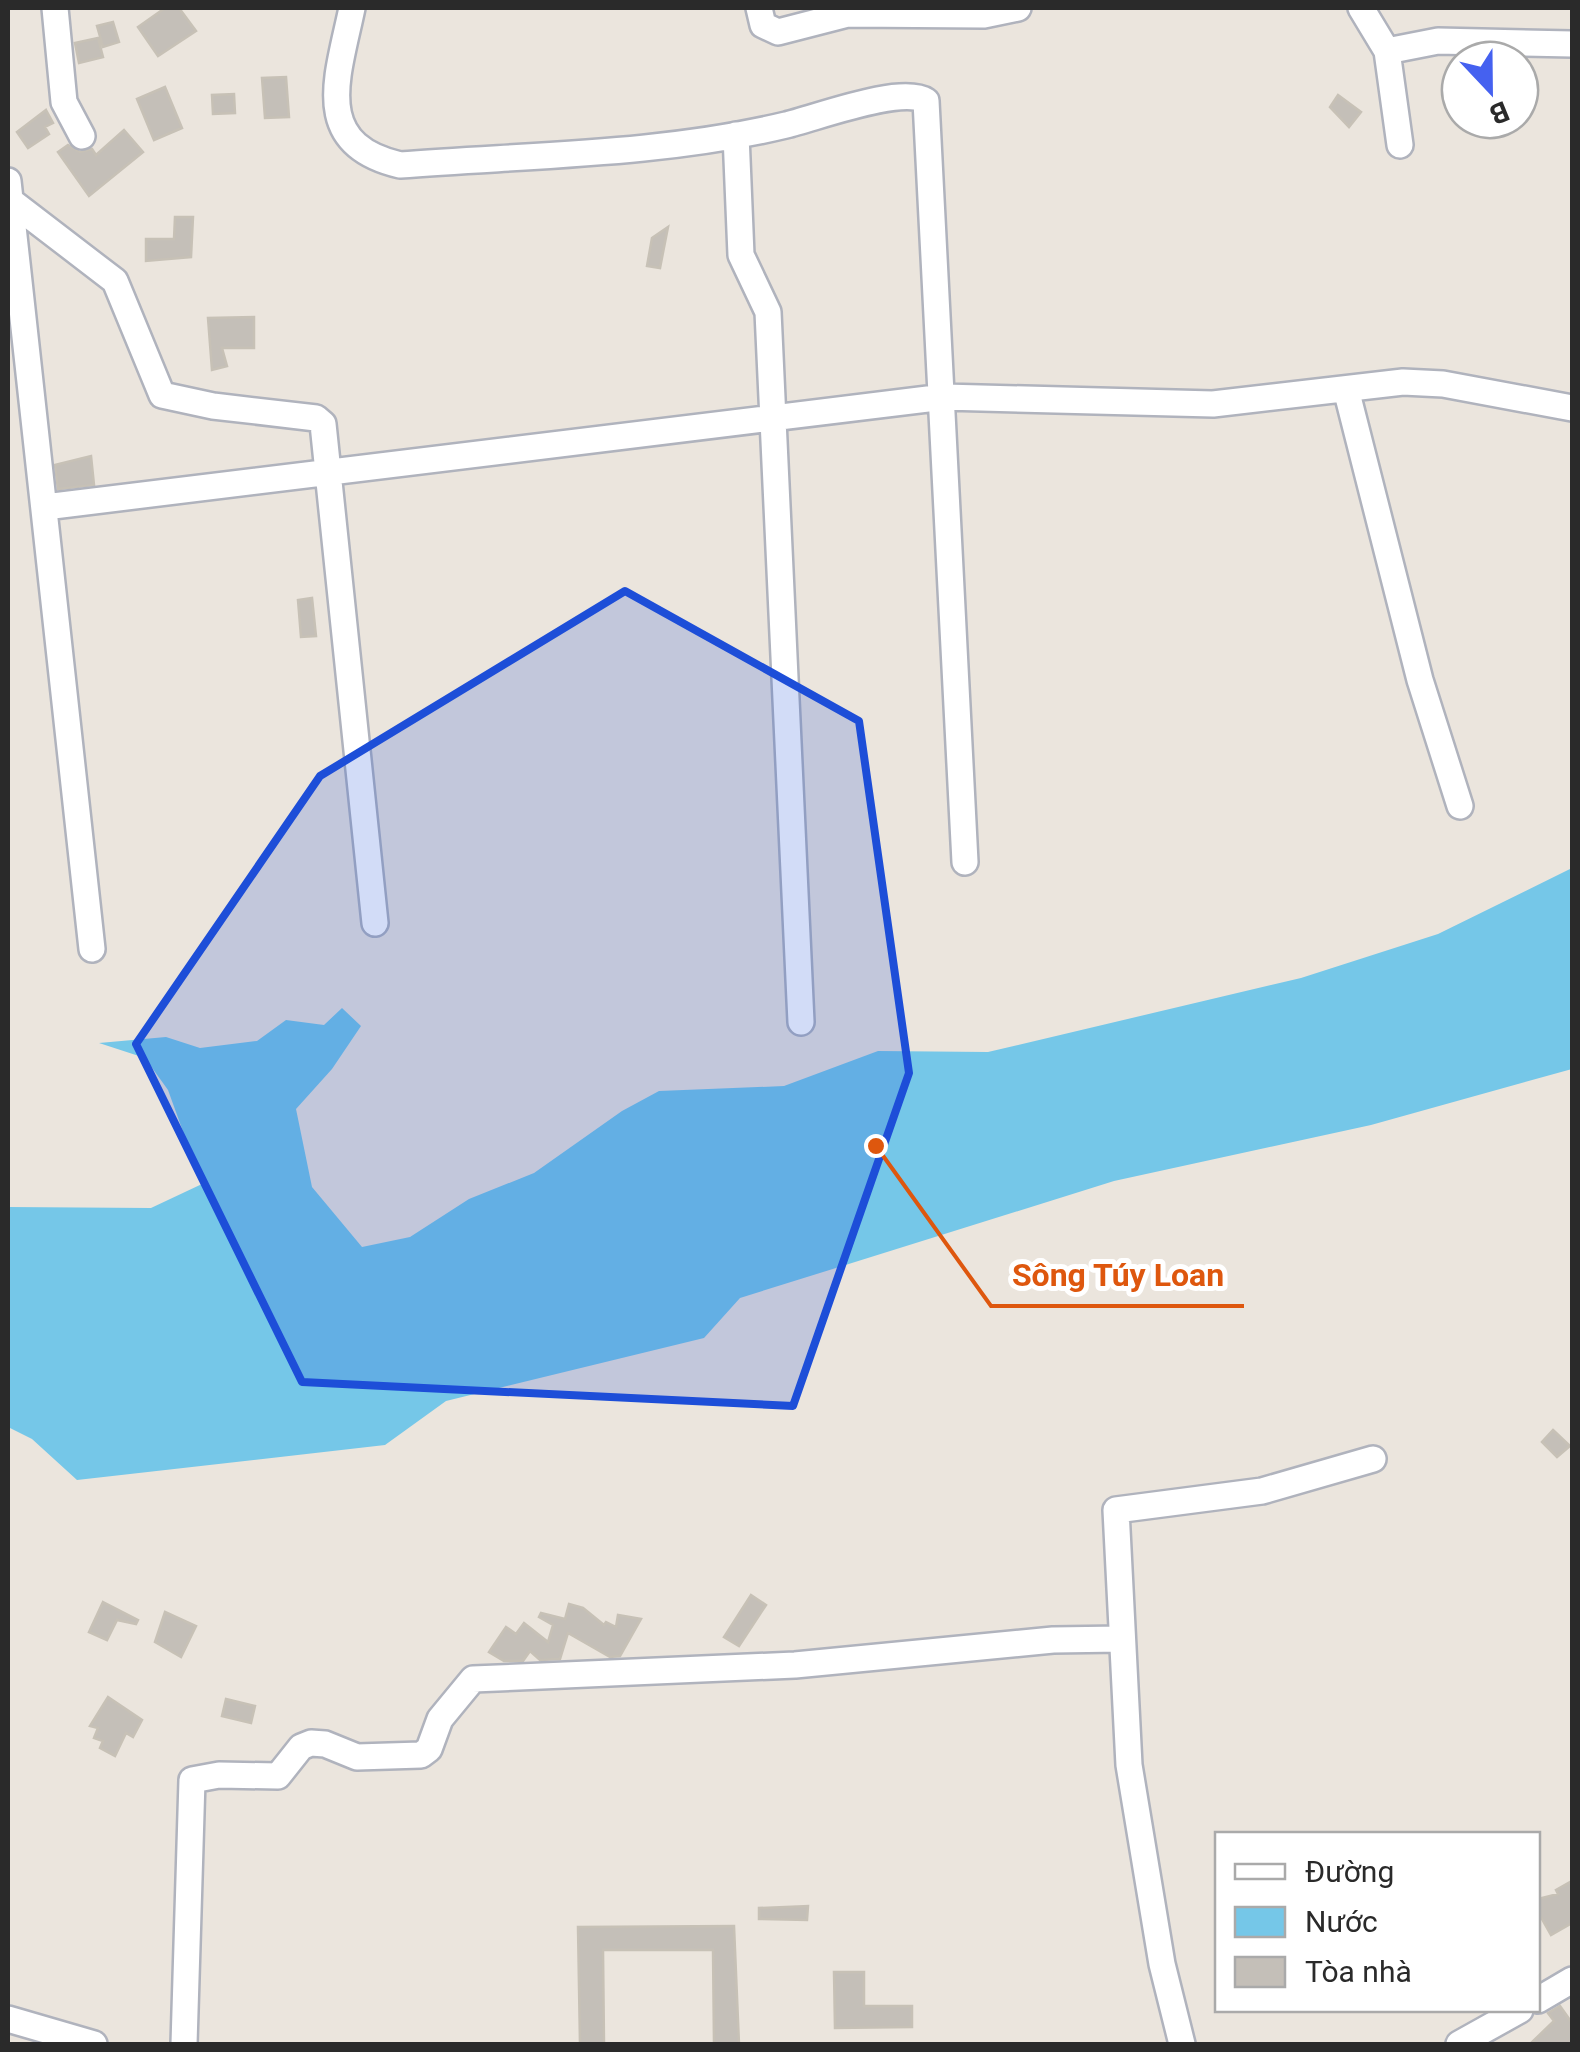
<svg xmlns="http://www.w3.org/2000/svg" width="1580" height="2052" viewBox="0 0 1580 2052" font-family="Roboto,sans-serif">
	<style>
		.water { fill: #75c7e8 }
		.building { fill: #c4bfb8; stroke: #c7c1b6; stroke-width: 2.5 }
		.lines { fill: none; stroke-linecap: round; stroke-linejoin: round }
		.minor-casing { stroke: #b0b3bd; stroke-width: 30 }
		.minor { stroke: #fff; stroke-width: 25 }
		.marked { fill: #1d4ed8; fill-opacity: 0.2; stroke: #1d4ed8; stroke-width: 8; stroke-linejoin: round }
		.leader { fill: none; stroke: #de570e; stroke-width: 4 }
		.callout-dot { fill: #de570e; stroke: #fff; stroke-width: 4 }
		.callout-label { font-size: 32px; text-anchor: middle; font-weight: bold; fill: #de570e; stroke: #fff; stroke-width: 10; stroke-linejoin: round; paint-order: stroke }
	</style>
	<rect width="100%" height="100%" fill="#ebe5dd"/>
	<!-- water -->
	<path class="water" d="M 1572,868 L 1572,1069 L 1371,1125 L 1114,1181 L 740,1298 L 704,1338 L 446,1401 L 385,1445 L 77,1480 L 32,1439 L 8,1427 L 8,1207 L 151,1208 L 202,1184 L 168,1090 L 145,1058 L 99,1043 L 166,1037 L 200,1048 L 257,1041 L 286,1020 L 324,1025 L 342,1008 L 361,1026 L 332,1069 L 296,1109 L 312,1187 L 362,1247 L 410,1237 L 469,1199 L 534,1173 L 622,1111 L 659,1091 L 784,1086 L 878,1051 L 988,1052 L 1301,978 L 1438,934 Z"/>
	<!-- building -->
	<path class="building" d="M 165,8 L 179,8 L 196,31 L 158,56 L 138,27 Z
		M 113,22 L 119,42 L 103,47 L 97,26 Z
		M 98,38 L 103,57 L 79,63 L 75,43 Z
		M 286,77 L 289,117 L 265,118 L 262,78 Z
		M 165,87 L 182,128 L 154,140 L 137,99 Z
		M 234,94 L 235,113 L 213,114 L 212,95 Z
		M 1338,95 L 1361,112 L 1349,127 L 1330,107 Z
		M 46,110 L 53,123 L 45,127 L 49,134 L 28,148 L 17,132 Z
		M 124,130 L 143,152 L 89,196 L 58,152 L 68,145 L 80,152 L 92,149 L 96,155 Z
		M 175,217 L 193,217 L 191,257 L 146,261 L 146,239 L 174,239 Z
		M 668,227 L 660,268 L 647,266 L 652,238 Z
		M 254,317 L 254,348 L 222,348 L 227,366 L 212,370 L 208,318 Z
		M 91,456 L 94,485 L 58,489 L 55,465 Z
		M 312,598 L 316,636 L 301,637 L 298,600 Z
		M 1553,1430 L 1570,1446 L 1557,1457 L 1542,1442 Z
		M 751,1595 L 766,1605 L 739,1646 L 724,1637 Z
		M 103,1602 L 138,1620 L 136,1624 L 117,1620 L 107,1640 L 89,1632 Z
		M 569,1604 L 583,1608 L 604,1625 L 606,1622 L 616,1627 L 618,1615 L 641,1619 L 620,1656 L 610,1657 L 568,1633 L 560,1659 L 540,1660 L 530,1651 L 523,1661 L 504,1661 L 489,1652 L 506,1627 L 516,1634 L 524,1623 L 548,1642 L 553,1625 L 539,1617 L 541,1613 L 565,1619 Z
		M 165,1612 L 196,1626 L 181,1657 L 155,1642 Z
		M 108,1697 L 142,1720 L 133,1737 L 126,1733 L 115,1756 L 100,1748 L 103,1741 L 94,1738 L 98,1728 L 90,1726 Z
		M 226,1699 L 255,1706 L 251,1723 L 222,1716 Z
		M 1572,1881 L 1572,1923 L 1551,1935 L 1538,1912 L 1538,1899 L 1558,1894 L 1556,1890 Z
		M 808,1906 L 807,1920 L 759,1919 L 759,1908 Z
		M 734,1926 L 739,2044 L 714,2044 L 713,1950 L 603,1950 L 604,2044 L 580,2044 L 578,1927 Z
		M 834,1972 L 864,1972 L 864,2006 L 912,2006 L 912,2027 L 835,2028 Z
		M 1560,2006 L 1572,2023 L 1572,2044 L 1530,2044 L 1554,2021 L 1548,2013 Z"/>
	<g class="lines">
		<defs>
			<path id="minor" d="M 55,8 L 64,102 L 82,136
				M 352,8 C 338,76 310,144 400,165 C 527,155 661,155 786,125 C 816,118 902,85 926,101 L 965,862
				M 759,8 L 763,25 L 778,32 L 848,14 L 984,15 L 1018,8
				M 1361,8 L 1387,51 L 1400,145
				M 1387,51 L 1438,41 L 1572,44
				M 736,135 L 741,255 L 768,312 L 801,1022
				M 8,181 L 92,949
				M 8,199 L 115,281 L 162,395 L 213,406 L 316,418 L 323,424 L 375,923
				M 1346,389 L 1420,680 L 1460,806
				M 45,507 L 944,397 L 1213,404 L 1403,382 L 1443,384 L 1572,408
				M 1538,2000 L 1572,1980
				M 8,2019 L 94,2044
				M 184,2044 L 192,1780 L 219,1775 L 278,1776 L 301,1747 L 311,1743 L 325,1744 L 357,1757 L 421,1755 L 429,1749 L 440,1719 L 473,1679 L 795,1665 L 1053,1640 L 1121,1639
				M 1182,2044 L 1162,1964 L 1129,1765 L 1116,1510 L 1262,1491 L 1373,1459
				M 1459,2044 L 1520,2010"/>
		</defs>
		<!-- minor casing -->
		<use href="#minor" class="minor-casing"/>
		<!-- minor -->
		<use href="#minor" class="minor"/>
	</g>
	<!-- marked area -->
	<path class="marked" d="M 625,591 L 859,721 L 909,1073 L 793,1406 L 302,1382 L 136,1044 L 320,776 Z"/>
	<!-- callouts -->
	<path class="leader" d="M876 1146L991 1306H1244"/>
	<circle class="callout-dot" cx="876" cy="1146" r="10"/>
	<g class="callout-label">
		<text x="1118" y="1286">Sông Túy Loan</text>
	</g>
	<!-- border -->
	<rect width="1580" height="2052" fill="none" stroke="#2a2a2a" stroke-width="20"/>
	<!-- legend -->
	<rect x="1215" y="1832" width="325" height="180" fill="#ffffff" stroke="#aaaaaa" stroke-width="2.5"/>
	<rect x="1235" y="1864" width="50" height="15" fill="#ffffff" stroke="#aaaaaa" stroke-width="2.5"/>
	<text x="1305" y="1882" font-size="30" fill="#2a2a2a">Đường</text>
	<rect x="1235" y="1907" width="50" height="30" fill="#75c7e8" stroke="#aaaaaa" stroke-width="2.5"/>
	<text x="1305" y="1932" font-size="30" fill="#2a2a2a">Nước</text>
	<rect x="1235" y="1957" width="50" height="30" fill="#c4bfb8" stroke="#aaaaaa" stroke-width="2.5"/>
	<text x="1305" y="1982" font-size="30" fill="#2a2a2a">Tòa nhà</text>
	<!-- north arrow -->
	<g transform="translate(1490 90) rotate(158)"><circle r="48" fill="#ffffff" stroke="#aaaaaa" stroke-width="2.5"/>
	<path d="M0-8L18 38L0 25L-18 38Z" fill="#4561f0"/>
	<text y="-15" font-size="28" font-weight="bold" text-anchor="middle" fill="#2a2a2a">B</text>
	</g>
</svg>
